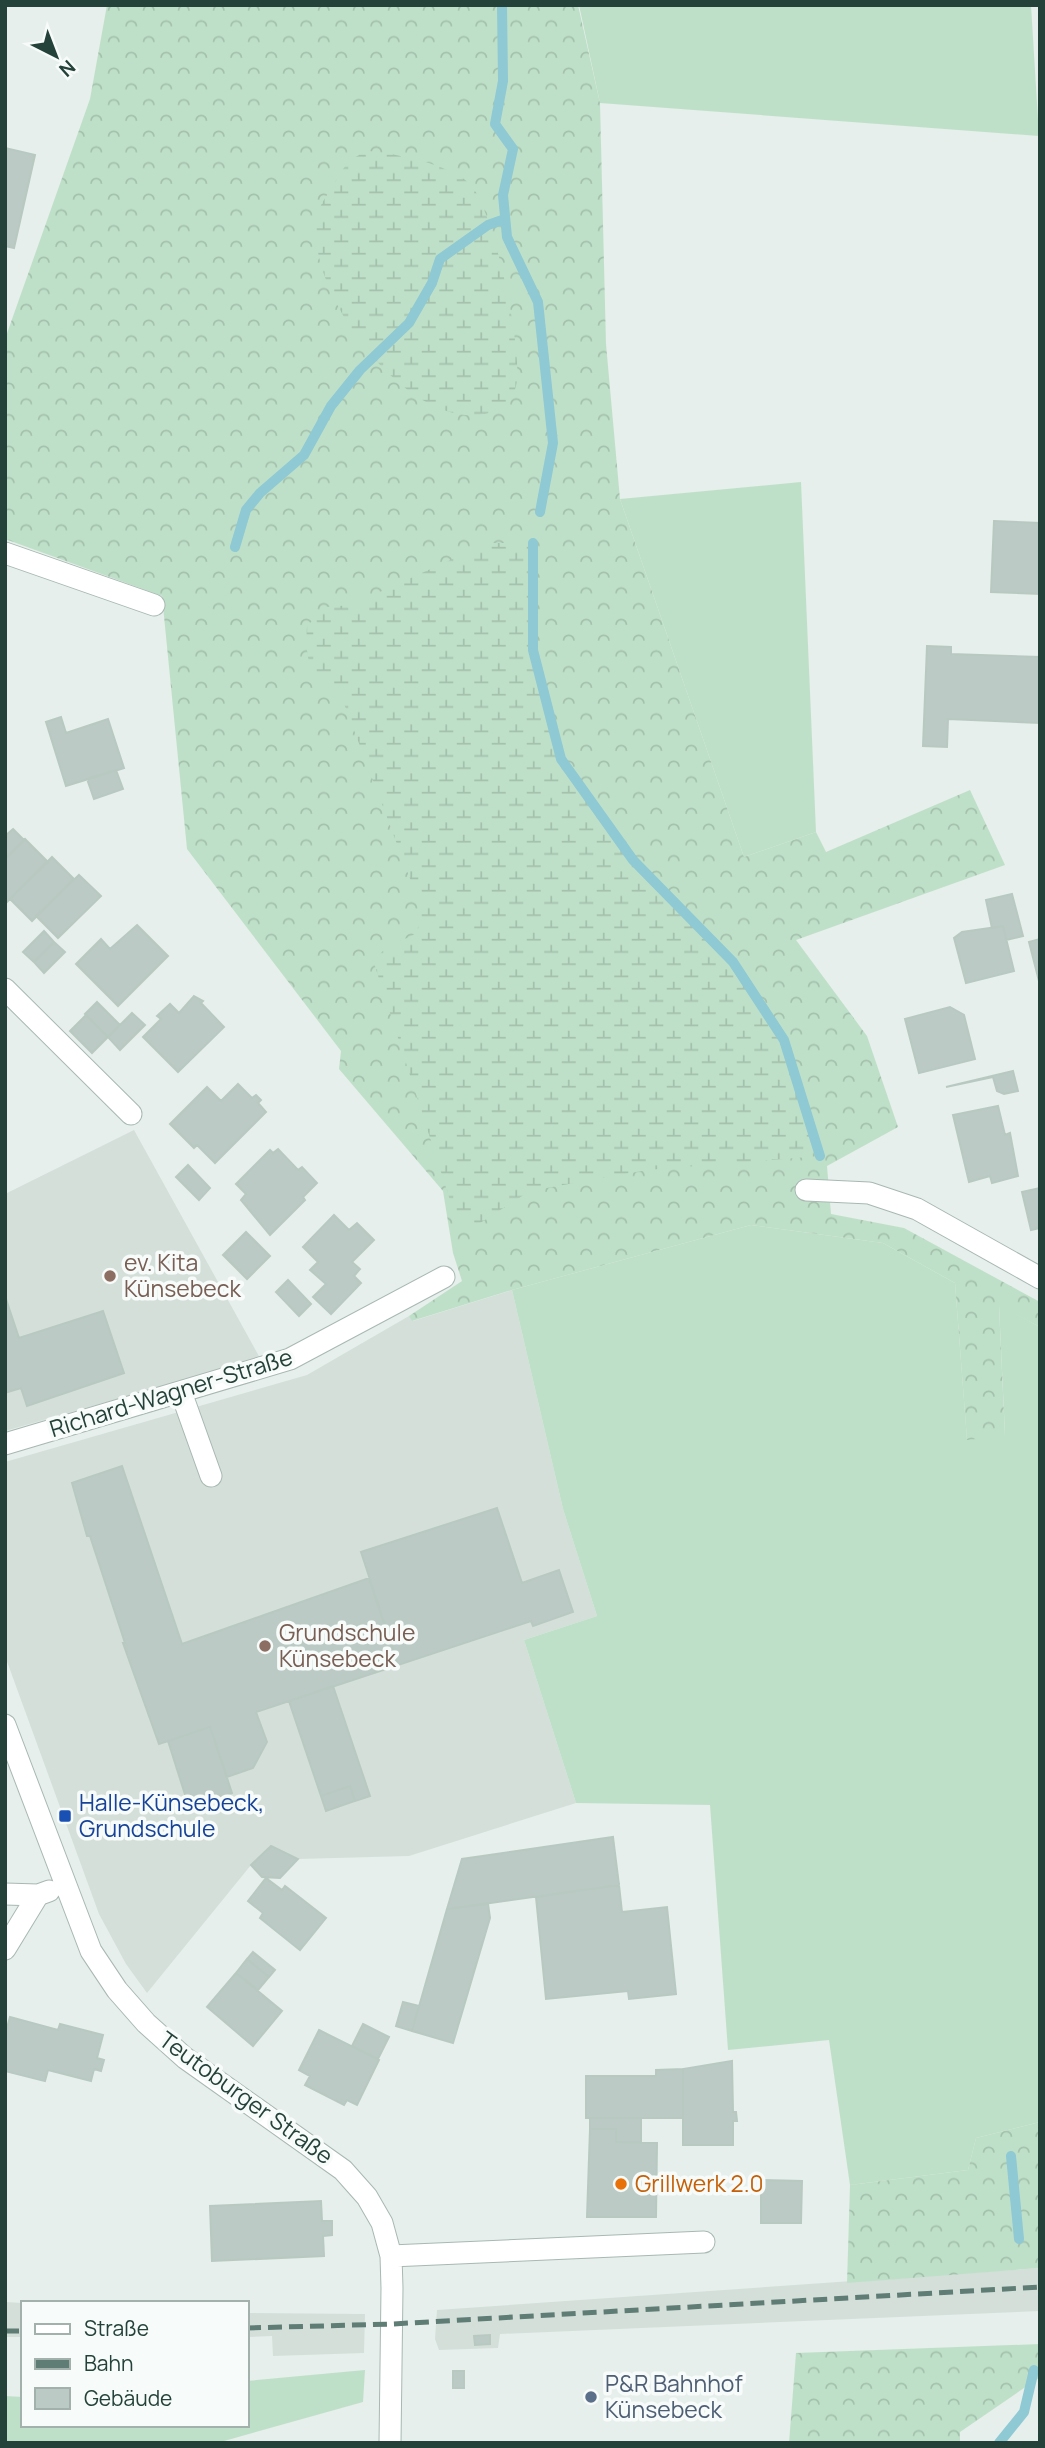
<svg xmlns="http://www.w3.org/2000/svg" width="1045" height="2448" viewBox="0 0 1045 2448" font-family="Manrope,sans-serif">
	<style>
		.built { fill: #d4dfda }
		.grass { fill: #bfe0c8 }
		.forest { fill: url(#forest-crowns) }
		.wetland { fill: url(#wetland-marsh) }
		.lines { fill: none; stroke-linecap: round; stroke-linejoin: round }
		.stream { stroke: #8ec9d4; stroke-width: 10 }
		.building { fill: #bbcac4; stroke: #b8c9c2; stroke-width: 2 }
		.minor-casing { stroke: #a8b8b2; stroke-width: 23 }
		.minor { stroke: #fff; stroke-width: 21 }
		.rail { stroke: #5f7d75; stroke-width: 5; stroke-dasharray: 14 7; stroke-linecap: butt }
		.education-dot { fill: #8d6e63; stroke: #f7fbf9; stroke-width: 2.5 }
		.transit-dot { fill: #1a4fb4; stroke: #f7fbf9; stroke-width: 2.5 }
		.food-dot { fill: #e8710a; stroke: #f7fbf9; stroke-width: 2.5 }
		.service-dot { fill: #5c6f8a; stroke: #f7fbf9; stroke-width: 2.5 }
		.labels { text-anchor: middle; stroke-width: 7; stroke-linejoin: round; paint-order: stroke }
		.education-label { font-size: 23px; fill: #785e54; stroke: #f7fbf9; text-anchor: start }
		.street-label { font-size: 23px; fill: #24423a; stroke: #f7fbf9 }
		.transit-label { font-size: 23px; fill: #164399; stroke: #f7fbf9; text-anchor: start }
		.food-label { font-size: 23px; fill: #c56008; stroke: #f7fbf9; text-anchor: start }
		.service-label { font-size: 23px; fill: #4e5e75; stroke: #f7fbf9; text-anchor: start }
	</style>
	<defs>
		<pattern id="forest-crowns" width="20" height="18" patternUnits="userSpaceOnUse" patternTransform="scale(1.75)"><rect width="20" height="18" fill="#bfe0c8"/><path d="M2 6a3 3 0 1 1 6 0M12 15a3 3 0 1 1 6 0" fill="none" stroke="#a4c1ad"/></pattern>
		<pattern id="wetland-marsh" width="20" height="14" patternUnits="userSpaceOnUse" patternTransform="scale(1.75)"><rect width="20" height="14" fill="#bfe0c8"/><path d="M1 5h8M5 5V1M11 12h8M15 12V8" fill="none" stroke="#a4c1ad"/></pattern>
	</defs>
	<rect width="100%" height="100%" fill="#e6efeb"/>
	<!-- built -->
	<path class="built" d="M 134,1130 L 260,1358 L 5,1431 L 5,1194 Z
		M 512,1290 L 563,1509 L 597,1616 L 524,1640 L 576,1803 L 409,1856 L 298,1859 L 271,1846 L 251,1865 L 147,1993 L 126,1964 L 99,1914 L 5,1656 L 5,1462 L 307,1375 L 409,1316 L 413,1321 Z
		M 1040,2268 L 1040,2311 L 500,2334 L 498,2348 L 439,2350 L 435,2339 L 437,2310 Z
		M 5,2302 L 23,2303 L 23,2337 L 5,2337 Z
		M 247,2313 L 365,2314 L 364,2353 L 273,2356 L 272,2336 L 247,2337 Z"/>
	<!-- grass -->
	<path class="grass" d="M 579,5 L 1031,5 L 1039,136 L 600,103 Z
		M 801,482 L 816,832 L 744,857 L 620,499 Z
		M 751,1225 L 883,1243 L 955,1283 L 967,1439 L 1005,1435 L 999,1305 L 1040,1327 L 1040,2122 L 976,2138 L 968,2170 L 850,2185 L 829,2040 L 728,2050 L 710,1805 L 576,1803 L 524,1640 L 597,1616 L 563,1509 L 512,1290 Z
		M 365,2370 L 363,2402 L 217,2443 L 5,2443 L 5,2396 L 23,2397 L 23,2425 L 247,2425 L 247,2381 Z"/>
	<!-- forest -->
	<path class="forest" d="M 107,5 L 578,5 L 600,103 L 606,344 L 620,499 L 744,857 L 816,832 L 826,852 L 970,790 L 1005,865 L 796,940 L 867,1036 L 898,1127 L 827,1166 L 831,1214 L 904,1228 L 1040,1302 L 1040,1327 L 999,1306 L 1005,1436 L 967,1440 L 955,1283 L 883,1243 L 751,1225 L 512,1290 L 412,1321 L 409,1316 L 462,1281 L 453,1253 L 443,1191 L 339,1069 L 341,1051 L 187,849 L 162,596 L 5,539 L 5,339 L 90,99 Z
		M 1040,2122 L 1040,2268 L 847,2283 L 850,2185 L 968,2170 L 976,2138 Z
		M 1040,2344 L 1040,2377 L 960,2432 L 960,2443 L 789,2443 L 796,2353 Z"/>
	<!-- wetland -->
	<path class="wetland" d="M 369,151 C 397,154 448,164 469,183 C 493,204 524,353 516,386 C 513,399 504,408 492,412 C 412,440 299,287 318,214 C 320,204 328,194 333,186 C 343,168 349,157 369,151 Z
		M 488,543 L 533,543 L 533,650 L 561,759 L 633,860 L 733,962 L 784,1040 L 820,1156 L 647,1170 L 530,1191 L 477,1225 L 457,1222 L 374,963 C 378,958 382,949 389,946 C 416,932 419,942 420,905 L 340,693 C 308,671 305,663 307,626 L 326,607 L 351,605 Z"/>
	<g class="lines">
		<!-- stream -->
		<path class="stream" d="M 502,5 L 503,81 L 495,124 L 513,149 L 503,195 L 507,237 L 538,302 L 553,443 L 540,512
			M 533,543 L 533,650 L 561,759 L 633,860 L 733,962 L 784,1040 L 820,1156
			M 235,547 L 246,510 L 260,493 L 304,455 L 331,406 L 360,370 L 409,323 L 432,283 L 440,259 L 488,225 L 505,219
			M 1011,2156 L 1019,2239
			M 999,2443 L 1024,2412 L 1034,2370"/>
	</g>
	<!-- building -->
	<path class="building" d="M 5,148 L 35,155 L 14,248 L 5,246 Z
		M 994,521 L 1040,523 L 1040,594 L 991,592 Z
		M 927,646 L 951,647 L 951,654 L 1040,657 L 1040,723 L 948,719 L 947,747 L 923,746 Z
		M 61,717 L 66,733 L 108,719 L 124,768 L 66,786 L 46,722 Z
		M 116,770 L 123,789 L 94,799 L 87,779 Z
		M 13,829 L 24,840 L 5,859 L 5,836 Z
		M 25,839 L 48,862 L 5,904 L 5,859 Z
		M 52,857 L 74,879 L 32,921 L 10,899 Z
		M 79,875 L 101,896 L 58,938 L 36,916 Z
		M 1012,894 L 1023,936 L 1006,940 L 1003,926 L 992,928 L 986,900 Z
		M 137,925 L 168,956 L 118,1006 L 76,964 L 101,939 L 110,949 Z
		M 1003,926 L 1014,971 L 966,983 L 954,938 L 962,932 Z
		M 44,931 L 54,942 L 34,962 L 23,952 Z
		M 1040,939 L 1040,985 L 1029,942 Z
		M 54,942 L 65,952 L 44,973 L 34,962 Z
		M 194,996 L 203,1001 L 201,1003 L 224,1027 L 178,1072 L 143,1037 L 161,1019 L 157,1016 L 170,1004 L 179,1013 Z
		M 97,1002 L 120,1025 L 108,1037 L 85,1014 Z
		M 950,1007 L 964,1015 L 975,1059 L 919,1073 L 905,1019 Z
		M 132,1013 L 145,1025 L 120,1050 L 108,1037 Z
		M 86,1015 L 108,1037 L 92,1053 L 70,1031 Z
		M 1013,1071 L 1018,1091 L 1004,1094 L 997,1091 L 993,1077 L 946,1087 Z
		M 238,1084 L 252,1098 L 256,1095 L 261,1100 L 258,1103 L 266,1112 L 215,1163 L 197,1145 L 194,1148 L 170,1124 L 207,1087 L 221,1101 Z
		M 998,1106 L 1005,1135 L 1010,1133 L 1018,1176 L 992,1183 L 990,1176 L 969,1182 L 953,1115 Z
		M 278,1149 L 298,1170 L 302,1167 L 317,1183 L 303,1197 L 305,1200 L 270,1235 L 241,1200 L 246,1194 L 236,1184 L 270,1150 L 273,1153 Z
		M 188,1165 L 210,1188 L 199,1200 L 176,1177 Z
		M 1040,1188 L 1040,1228 L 1031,1230 L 1022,1192 Z
		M 334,1215 L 349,1230 L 357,1223 L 374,1240 L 352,1262 L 360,1269 L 354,1276 L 361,1283 L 331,1314 L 313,1297 L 326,1284 L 310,1270 L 318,1262 L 303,1247 Z
		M 246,1232 L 270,1256 L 247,1279 L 223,1255 Z
		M 288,1280 L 311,1304 L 299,1316 L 276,1292 Z
		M 5,1296 L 19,1338 L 103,1311 L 124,1373 L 27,1406 L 21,1388 L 5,1393 Z
		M 122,1466 L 182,1644 L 369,1578 L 398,1665 L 256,1712 L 267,1742 L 253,1768 L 227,1777 L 210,1727 L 159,1744 L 123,1643 L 125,1643 L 90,1536 L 87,1536 L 72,1483 Z
		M 497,1508 L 522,1583 L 559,1570 L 573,1612 L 533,1626 L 531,1621 L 398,1665 L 361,1552 Z
		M 333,1686 L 370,1796 L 355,1801 L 350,1786 L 321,1796 L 289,1701 Z
		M 210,1727 L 232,1793 L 189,1807 L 168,1741 Z
		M 350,1786 L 355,1801 L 326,1811 L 321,1796 Z
		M 613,1837 L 619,1885 L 447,1909 L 462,1859 Z
		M 271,1846 L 298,1859 L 280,1878 L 262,1877 L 251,1865 Z
		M 266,1878 L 282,1890 L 285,1886 L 326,1918 L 300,1950 L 260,1918 L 263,1913 L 248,1901 Z
		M 619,1885 L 622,1912 L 667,1907 L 676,1994 L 629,1999 L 628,1991 L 546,1999 L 536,1897 Z
		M 488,1904 L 490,1918 L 453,2043 L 412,2031 L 447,1909 Z
		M 253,1952 L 275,1970 L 269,1977 L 247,1959 Z
		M 247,1959 L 269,1977 L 258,1990 L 236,1973 Z
		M 236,1973 L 282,2011 L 253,2046 L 207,2007 Z
		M 403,2002 L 419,2006 L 412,2031 L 396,2026 Z
		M 10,2017 L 58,2030 L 60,2024 L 103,2035 L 97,2058 L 104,2060 L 101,2071 L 94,2069 L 91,2081 L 48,2070 L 45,2081 L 5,2071 L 5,2035 Z
		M 363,2024 L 389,2037 L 378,2059 L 352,2046 Z
		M 319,2030 L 379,2060 L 357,2105 L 347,2100 L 344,2105 L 305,2085 L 310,2076 L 299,2070 Z
		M 732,2061 L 733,2112 L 736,2112 L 737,2121 L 733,2121 L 733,2145 L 683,2145 L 683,2069 Z
		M 683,2069 L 683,2118 L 586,2118 L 586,2076 L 656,2076 L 656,2070 Z
		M 590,2118 L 641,2118 L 641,2142 L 616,2142 L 616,2129 L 590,2129 Z
		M 590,2129 L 616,2129 L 616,2142 L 657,2143 L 656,2217 L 587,2217 Z
		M 761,2180 L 802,2181 L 801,2223 L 761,2223 Z
		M 321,2201 L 322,2221 L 332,2221 L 332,2235 L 323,2236 L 324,2256 L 212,2261 L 210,2206 Z
		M 490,2335 L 490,2344 L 475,2345 L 474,2336 Z
		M 453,2371 L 464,2371 L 464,2388 L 453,2388 Z"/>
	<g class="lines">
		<defs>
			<path id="minor" d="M 5,553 L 154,605
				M 5,989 L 131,1114
				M 806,1190 L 869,1193 L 917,1209 L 1040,1278
				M 181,1392 L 211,1476
				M 5,1444 L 290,1359 L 444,1277
				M 5,1725 L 91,1951 L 117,1990 L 146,2023 L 185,2058 L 343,2170 L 367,2197 L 382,2223 L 391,2256 L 392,2288 L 390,2443
				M 5,1894 L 38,1895 L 49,1891
				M 5,1949 L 38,1895
				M 391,2256 L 704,2242"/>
		</defs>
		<!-- minor casing -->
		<use href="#minor" class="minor-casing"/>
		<!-- minor -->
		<use href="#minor" class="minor"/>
		<!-- rail -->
		<path class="rail" d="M 247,2328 L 392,2324 L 1040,2287
			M 5,2331 L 23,2331"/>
	</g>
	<!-- markers -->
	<g class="education-dot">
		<circle cx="110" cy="1276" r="7"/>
		<circle cx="265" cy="1646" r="7"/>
	</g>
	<rect class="transit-dot" x="58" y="1809" width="14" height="14" rx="3.5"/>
	<circle class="food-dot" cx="621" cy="2184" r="7"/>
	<circle class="service-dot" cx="591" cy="2397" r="7"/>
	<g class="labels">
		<!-- education labels -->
		<g class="education-label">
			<text x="124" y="1271">ev. Kita<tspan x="124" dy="26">Künsebeck</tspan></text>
			<text x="279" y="1641">Grundschule<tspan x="279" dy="26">Künsebeck</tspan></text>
		</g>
		<!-- street labels -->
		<g class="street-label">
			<text transform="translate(171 1393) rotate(-17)" y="8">Richard-Wagner-Straße</text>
			<text transform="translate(246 2098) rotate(36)" y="8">Teutoburger Straße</text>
		</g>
		<!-- transit labels -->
		<g class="transit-label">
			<text x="79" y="1811">Halle-Künsebeck,<tspan x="79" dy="26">Grundschule</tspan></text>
		</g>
		<!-- food labels -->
		<g class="food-label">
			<text x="635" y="2192">Grillwerk 2.0</text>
		</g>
		<!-- service labels -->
		<g class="service-label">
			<text x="605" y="2392">P&amp;R Bahnhof<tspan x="605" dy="26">Künsebeck</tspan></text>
		</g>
	</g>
	<!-- border -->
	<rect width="1045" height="2448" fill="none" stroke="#24423a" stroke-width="14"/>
	<!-- legend -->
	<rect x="21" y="2301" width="228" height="126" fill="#f7fbf9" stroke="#a3b1ad" stroke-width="2"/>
	<rect x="35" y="2324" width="35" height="10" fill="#ffffff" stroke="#a3b1ad" stroke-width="2"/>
	<text x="84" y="2336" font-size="21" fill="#24423a">Straße</text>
	<rect x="35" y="2359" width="35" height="10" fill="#5f7d75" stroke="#a3b1ad" stroke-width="2"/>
	<text x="84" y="2371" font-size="21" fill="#24423a">Bahn</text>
	<rect x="35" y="2388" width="35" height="21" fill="#bbcac4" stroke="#a3b1ad" stroke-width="2"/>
	<text x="84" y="2406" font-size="21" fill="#24423a">Gebäude</text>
	<!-- north arrow -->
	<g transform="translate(56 56) rotate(138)" stroke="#f7fbf9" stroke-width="5" paint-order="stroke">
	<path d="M0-5L12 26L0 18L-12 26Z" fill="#24423a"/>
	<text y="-10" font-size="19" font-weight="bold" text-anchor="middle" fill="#24423a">N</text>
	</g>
</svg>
